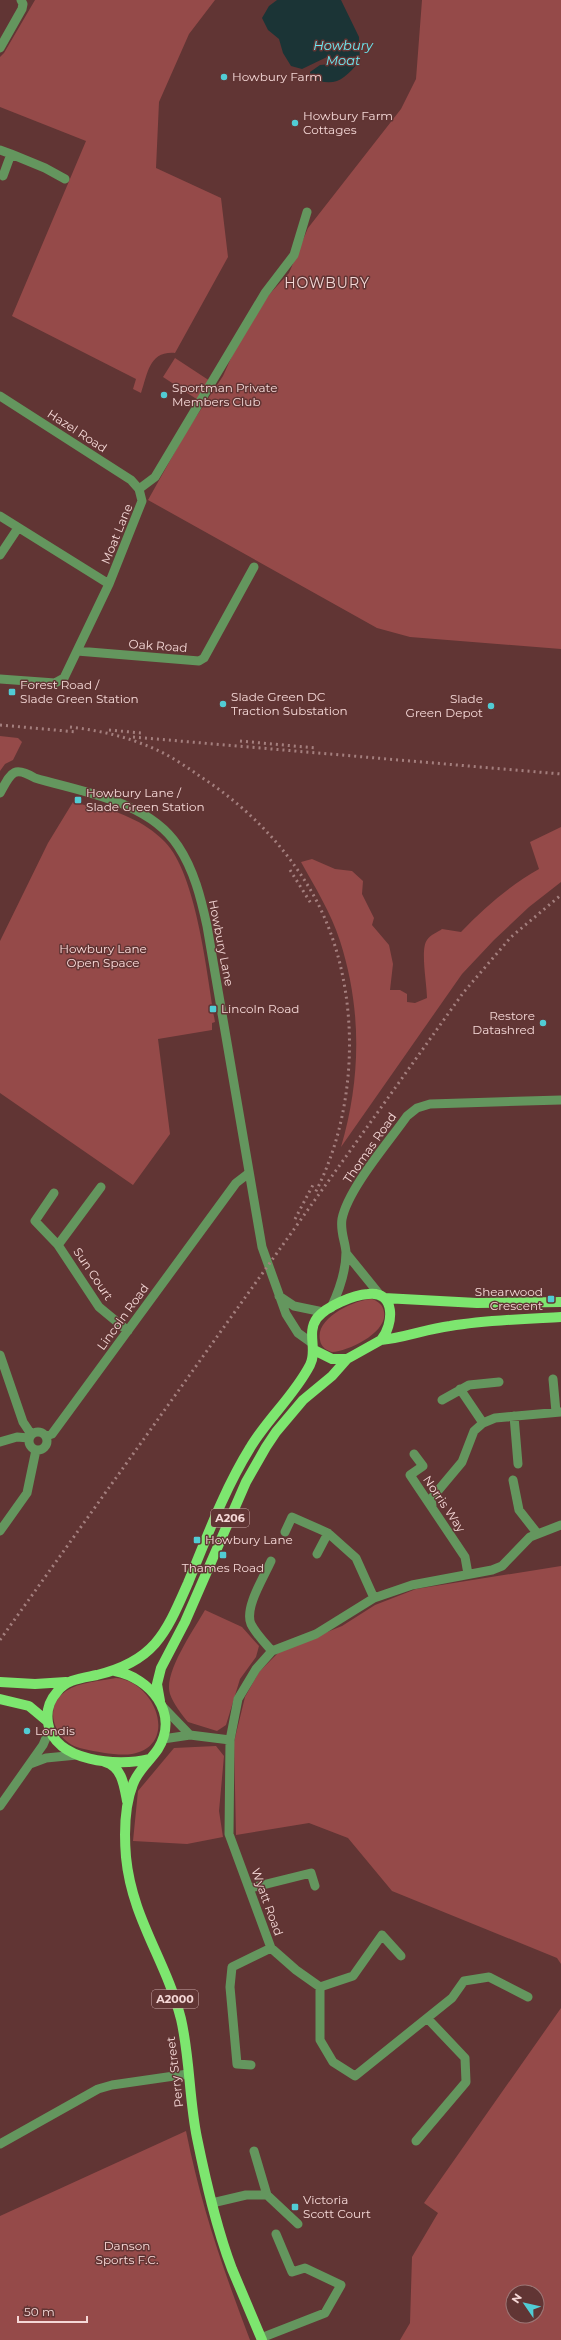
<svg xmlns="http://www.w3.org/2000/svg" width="561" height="2340" viewBox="0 0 561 2340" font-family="Montserrat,sans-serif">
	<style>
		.green { fill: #954a49; fill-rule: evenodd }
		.water { fill: #1b3436 }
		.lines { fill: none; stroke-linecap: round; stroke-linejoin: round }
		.minor { stroke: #64965e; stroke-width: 9 }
		.major { stroke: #7de66f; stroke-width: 10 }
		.rail { stroke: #a47f7e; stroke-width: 3; stroke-dasharray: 2 4; stroke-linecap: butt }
		.poi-dot { fill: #51ccd4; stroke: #613534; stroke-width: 1.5 }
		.labels { text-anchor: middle; stroke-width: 3; stroke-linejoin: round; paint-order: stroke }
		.shield { fill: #613534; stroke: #c9a7a6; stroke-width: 1 }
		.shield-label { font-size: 11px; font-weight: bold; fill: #f5d8d7 }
		.poi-label { font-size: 12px; fill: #f5d8d7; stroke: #613534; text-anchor: start }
		.street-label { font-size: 12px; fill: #f5d8d7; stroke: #613534 }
		.park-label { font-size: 12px; fill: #fcdad9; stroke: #613534 }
		.water-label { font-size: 13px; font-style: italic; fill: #6cebf4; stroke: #613534 }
		.quarter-label { font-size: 14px; letter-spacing: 1px; fill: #f5d8d7; stroke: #613534 }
	</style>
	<rect width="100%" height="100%" fill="#613534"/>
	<!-- green -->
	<path class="green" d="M 35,0 L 215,0 L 189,34 L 159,102 L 156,168 L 221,198 L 228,257 L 175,353 C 149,351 148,373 141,393 L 133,389 L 136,379 L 12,316 L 86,141 L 0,107 L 0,57 L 4,53 Z
		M 422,0 L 561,0 L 561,649 L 410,637 L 377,628 L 148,500 L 186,432 L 223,376 L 236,347 L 265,299 L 289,273 L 308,228 L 401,109 L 416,79 Z
		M 175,358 L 210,381 L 198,400 L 163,377 Z
		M 0,736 L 18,738 L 22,742 L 13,760 L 5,764 L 0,771 Z
		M 73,802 L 88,806 L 90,803 C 117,812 144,820 165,842 C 197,875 207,976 215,1022 L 212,1023 L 212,1030 L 158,1039 L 170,1134 L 133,1185 L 0,1093 L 0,941 L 48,843 Z
		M 561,827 L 561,882 L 529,907 L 494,940 L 462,974 L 341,1147 C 361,1079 362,1009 340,941 C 331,913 315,887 301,862 L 312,859 L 335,869 L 352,871 L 363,881 L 362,894 L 374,918 L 372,925 L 389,945 L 393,964 L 390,990 L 400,990 L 407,994 L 407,1002 L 415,1003 L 427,998 C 427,984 420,949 427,940 C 430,935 438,932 442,929 L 461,932 C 485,907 509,886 539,869 L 530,842 Z
		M 372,1299 C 378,1301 383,1305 384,1312 C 388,1332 349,1351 332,1352 C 326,1350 321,1347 320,1340 C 315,1318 354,1300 372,1299 Z
		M 561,1566 L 561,1964 L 557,1958 L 392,1891 L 348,1838 L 309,1823 L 236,1835 L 234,1742 L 245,1697 L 259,1672 L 280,1651 L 342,1626 L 375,1605 L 416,1589 Z
		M 205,1610 L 242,1627 L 259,1646 L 256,1657 L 240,1679 L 226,1725 L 217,1731 L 188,1722 C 182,1715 173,1703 170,1694 C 163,1673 195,1628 205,1610 Z
		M 116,1678 C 155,1681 180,1745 132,1754 C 118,1756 98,1752 84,1749 C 57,1745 40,1709 66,1691 C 79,1682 101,1681 116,1678 Z
		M 216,1746 L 224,1756 L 219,1811 L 223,1837 L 187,1844 L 133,1841 L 138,1791 L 174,1748 Z
		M 561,2008 L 561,2340 L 400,2340 L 410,2323 L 412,2257 L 438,2213 L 424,2203 ZM 513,2292 L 537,2292 L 537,2316 L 513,2316 Z
		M 186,2131 C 201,2206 223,2269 250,2340 L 0,2340 L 0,2216 Z"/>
	<!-- water -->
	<path class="water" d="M 277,0 L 341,0 L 359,37 L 360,61 C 343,80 337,87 311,79 L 310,72 L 320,65 L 331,64 L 327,57 L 302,69 L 291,66 L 283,53 L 279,39 L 268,30 L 262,18 L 269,6 Z"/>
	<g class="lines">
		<!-- minor -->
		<path class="minor" d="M 0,48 L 22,9 L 23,4 L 21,0
			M 0,150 L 11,154
			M 3,176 L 11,154 L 45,168 L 65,179
			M 0,396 L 131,480 L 139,489 L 142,501 L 109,584 L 64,678 L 55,683 L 0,679
			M 139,489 L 155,477 L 265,293 L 294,255 L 307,212
			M 0,516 L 109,584
			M 0,555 L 18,528
			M 77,651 L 199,661 L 204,658 L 254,567
			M 0,793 C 11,773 13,765 35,778 C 82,792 149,801 178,846 C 194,870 201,898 207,926 L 262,1247 L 286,1314 L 298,1333 L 312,1343
			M 54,1193 L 35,1221 L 58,1245 L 99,1307 L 128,1331
			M 58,1245 L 101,1187
			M 346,1253 L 380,1295
			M 279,1296 L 294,1306 L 323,1312
			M 331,1308 C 339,1291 346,1271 346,1252 C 345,1241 340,1231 342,1219 C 348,1189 388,1143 407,1116 L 417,1108 L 430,1104 L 561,1100
			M 0,1355 L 23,1422 L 31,1434
			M 553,1379 L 556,1412
			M 460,1389 L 483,1423
			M 442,1400 L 469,1385 L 499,1382
			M 514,1416 L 518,1464
			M29 1441a9 9 0 1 1 18 0a9 9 0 1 1-18 0Z
			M 46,1436 L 52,1434 L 236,1183 L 249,1173
			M 0,1442 L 17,1437 L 29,1438
			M 414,1454 L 423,1466 L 410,1475 L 465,1557 L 468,1574
			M 513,1480 L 519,1510 L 537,1533
			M 432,1506 L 431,1499 L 462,1462 L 474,1431 L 483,1423 L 495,1418 L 561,1412
			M 0,1531 L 27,1493 L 36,1450
			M 285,1532 L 292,1517 L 328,1533 L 356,1558 L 374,1598
			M 317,1554 L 328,1533
			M 271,1561 C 264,1577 244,1608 251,1624 C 256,1634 265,1643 272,1651
			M 164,1708 L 190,1735
			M 163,1739 L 190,1735 L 230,1740
			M 30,1764 L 46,1758 L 77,1755
			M 0,1806 L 43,1745 L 49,1731
			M 250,1888 L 311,1873 L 315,1886
			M 320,1987 L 353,1976 L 382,1935 L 401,1956
			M 528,1997 L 489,1977 L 464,1981 L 452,1998 L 355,2076 L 333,2062 L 320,2040 L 320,1987 L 296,1970 L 271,1948 L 229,1834 L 230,1740 L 238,1699 L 256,1669 L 272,1651 L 316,1634 L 374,1598 L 412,1585 L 492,1570 L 502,1566 L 530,1537 L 561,1525
			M 251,2065 L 237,2064 L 230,1987 L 232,1967 L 271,1948
			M 416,2141 L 466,2082 L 465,2058 L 428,2019
			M 0,2144 L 98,2089 L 112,2085 L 188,2074
			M 254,2151 L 267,2195 L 298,2224
			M 212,2203 L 246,2195 L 267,2195
			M 261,2338 L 325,2313 L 341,2285 L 305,2268 L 292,2272 L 276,2234"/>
		<!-- major -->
		<path class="major" d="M 384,1298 L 477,1303 L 561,1302
			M 381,1340 C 404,1338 426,1329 450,1326 C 487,1320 524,1319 561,1317
			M 314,1350 L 332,1359 L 347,1359
			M 115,1671 C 150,1678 180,1713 158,1749 C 150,1761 138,1770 133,1784 C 124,1807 124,1833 126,1857 C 132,1919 166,1960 181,2019 C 190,2058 189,2099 197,2138 C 206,2182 216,2227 232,2269 C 242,2293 252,2316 262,2340
			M 0,1682 L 35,1684 L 66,1682
			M 0,1699 L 29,1706 L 47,1721
			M 149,1759 C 119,1767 54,1762 48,1723 C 46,1711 49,1701 57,1692 C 66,1679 83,1678 97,1675 C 155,1661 166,1633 188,1583 C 207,1537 224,1490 250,1448 C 267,1419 294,1396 310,1365 C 318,1350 306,1333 317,1318 C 327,1306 353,1295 368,1294 C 396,1290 394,1325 381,1340 L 347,1359 L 332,1376 L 303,1400 L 276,1432 L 266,1447 L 246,1482 L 185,1622 L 161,1668 L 157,1684 L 160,1701
			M 105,1762 C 122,1767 124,1785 127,1801"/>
		<!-- rail -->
		<path class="rail" d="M 0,725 L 77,732
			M 70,727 C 95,730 121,735 145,745 C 165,752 184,765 201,777 C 243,804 279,840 305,881 C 362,969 363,1101 315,1193
			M 109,730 L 141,733
			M 133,737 L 561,774
			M 240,741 L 316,748
			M 290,870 L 312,905
			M 295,1219 L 314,1183
			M 0,1640 L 463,993 L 511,937 L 561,895"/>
	</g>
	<!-- markers -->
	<g class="poi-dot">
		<circle cx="224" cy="77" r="4"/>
		<circle cx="295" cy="123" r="4"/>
		<circle cx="164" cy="395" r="4"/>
		<rect x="8" y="688" width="8" height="8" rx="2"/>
		<circle cx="223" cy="704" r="4"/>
		<circle cx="491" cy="706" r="4"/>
		<rect x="74" y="796" width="8" height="8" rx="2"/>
		<rect x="209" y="1005" width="8" height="8" rx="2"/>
		<circle cx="543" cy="1023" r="4"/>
		<rect x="547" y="1295" width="8" height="8" rx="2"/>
		<rect x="193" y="1536" width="8" height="8" rx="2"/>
		<rect x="219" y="1551" width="8" height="8" rx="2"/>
		<circle cx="27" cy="1731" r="4"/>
		<rect x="291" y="2203" width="8" height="8" rx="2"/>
	</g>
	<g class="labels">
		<!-- shield labels -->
		<g class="shield">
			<rect x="211" y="1509" width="38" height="18" rx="3"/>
			<rect x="152" y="1990" width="46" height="18" rx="3"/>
		</g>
		<g class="shield-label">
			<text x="230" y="1522">A206</text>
			<text x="175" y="2003">A2000</text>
		</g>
		<!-- poi labels -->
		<g class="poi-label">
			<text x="232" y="81">Howbury Farm</text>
			<text x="303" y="120">Howbury Farm<tspan x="303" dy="14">Cottages</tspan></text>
			<text x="172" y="392">Sportman Private<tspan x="172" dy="14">Members Club</tspan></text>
			<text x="20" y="689">Forest Road /<tspan x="20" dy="14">Slade Green Station</tspan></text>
			<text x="231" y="701">Slade Green DC<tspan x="231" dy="14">Traction Substation</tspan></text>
			<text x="483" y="703" text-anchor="end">Slade<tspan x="483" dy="14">Green Depot</tspan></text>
			<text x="86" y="797">Howbury Lane /<tspan x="86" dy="14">Slade Green Station</tspan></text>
			<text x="221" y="1013">Lincoln Road</text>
			<text x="535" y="1020" text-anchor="end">Restore<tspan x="535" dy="14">Datashred</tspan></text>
			<text x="543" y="1296" text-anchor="end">Shearwood<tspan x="543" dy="14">Crescent</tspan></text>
			<text x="205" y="1544">Howbury Lane</text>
			<text x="223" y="1572" text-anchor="middle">Thames Road</text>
			<text x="35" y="1735">Londis</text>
			<text x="303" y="2204">Victoria<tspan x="303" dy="14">Scott Court</tspan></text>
		</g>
		<!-- street labels -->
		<g class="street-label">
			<text transform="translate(77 431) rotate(33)" y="4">Hazel Road</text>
			<text transform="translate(117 534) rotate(-68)" y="4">Moat Lane</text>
			<text transform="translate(158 646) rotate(4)" y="4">Oak Road</text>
			<text transform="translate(221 943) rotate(79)" y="4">Howbury Lane</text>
			<text transform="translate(370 1148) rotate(-55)" y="4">Thomas Road</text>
			<text transform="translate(93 1274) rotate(56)" y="4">Sun Court</text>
			<text transform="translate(123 1317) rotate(-54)" y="4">Lincoln Road</text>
			<text transform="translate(444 1504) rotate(56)" y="4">Norris Way</text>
			<text transform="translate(267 1902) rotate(70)" y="4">Wyatt Road</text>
			<text transform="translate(175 2072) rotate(-97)" y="4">Perry Street</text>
		</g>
		<!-- park labels -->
		<g class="park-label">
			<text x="103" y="953">Howbury Lane<tspan x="103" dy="14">Open Space</tspan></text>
			<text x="127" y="2250">Danson<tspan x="127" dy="14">Sports F.C.</tspan></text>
		</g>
		<!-- water labels -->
		<g class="water-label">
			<text x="343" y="50">Howbury<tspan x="343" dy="15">Moat</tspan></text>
		</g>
		<!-- quarter labels -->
		<g class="quarter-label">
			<text x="327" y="288">HOWBURY</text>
		</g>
	</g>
	<!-- north arrow -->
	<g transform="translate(525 2304) rotate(304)"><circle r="19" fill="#613534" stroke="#9c7675"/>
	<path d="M0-3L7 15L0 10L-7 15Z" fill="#51ccd4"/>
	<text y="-6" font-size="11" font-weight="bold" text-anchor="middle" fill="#f5d8d7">N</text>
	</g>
	<!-- scale -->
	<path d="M18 2316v6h69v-6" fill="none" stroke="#f5d8d7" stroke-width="2"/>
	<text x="24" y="2316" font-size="12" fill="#f5d8d7" stroke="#613534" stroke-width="3" paint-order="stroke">50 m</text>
</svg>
